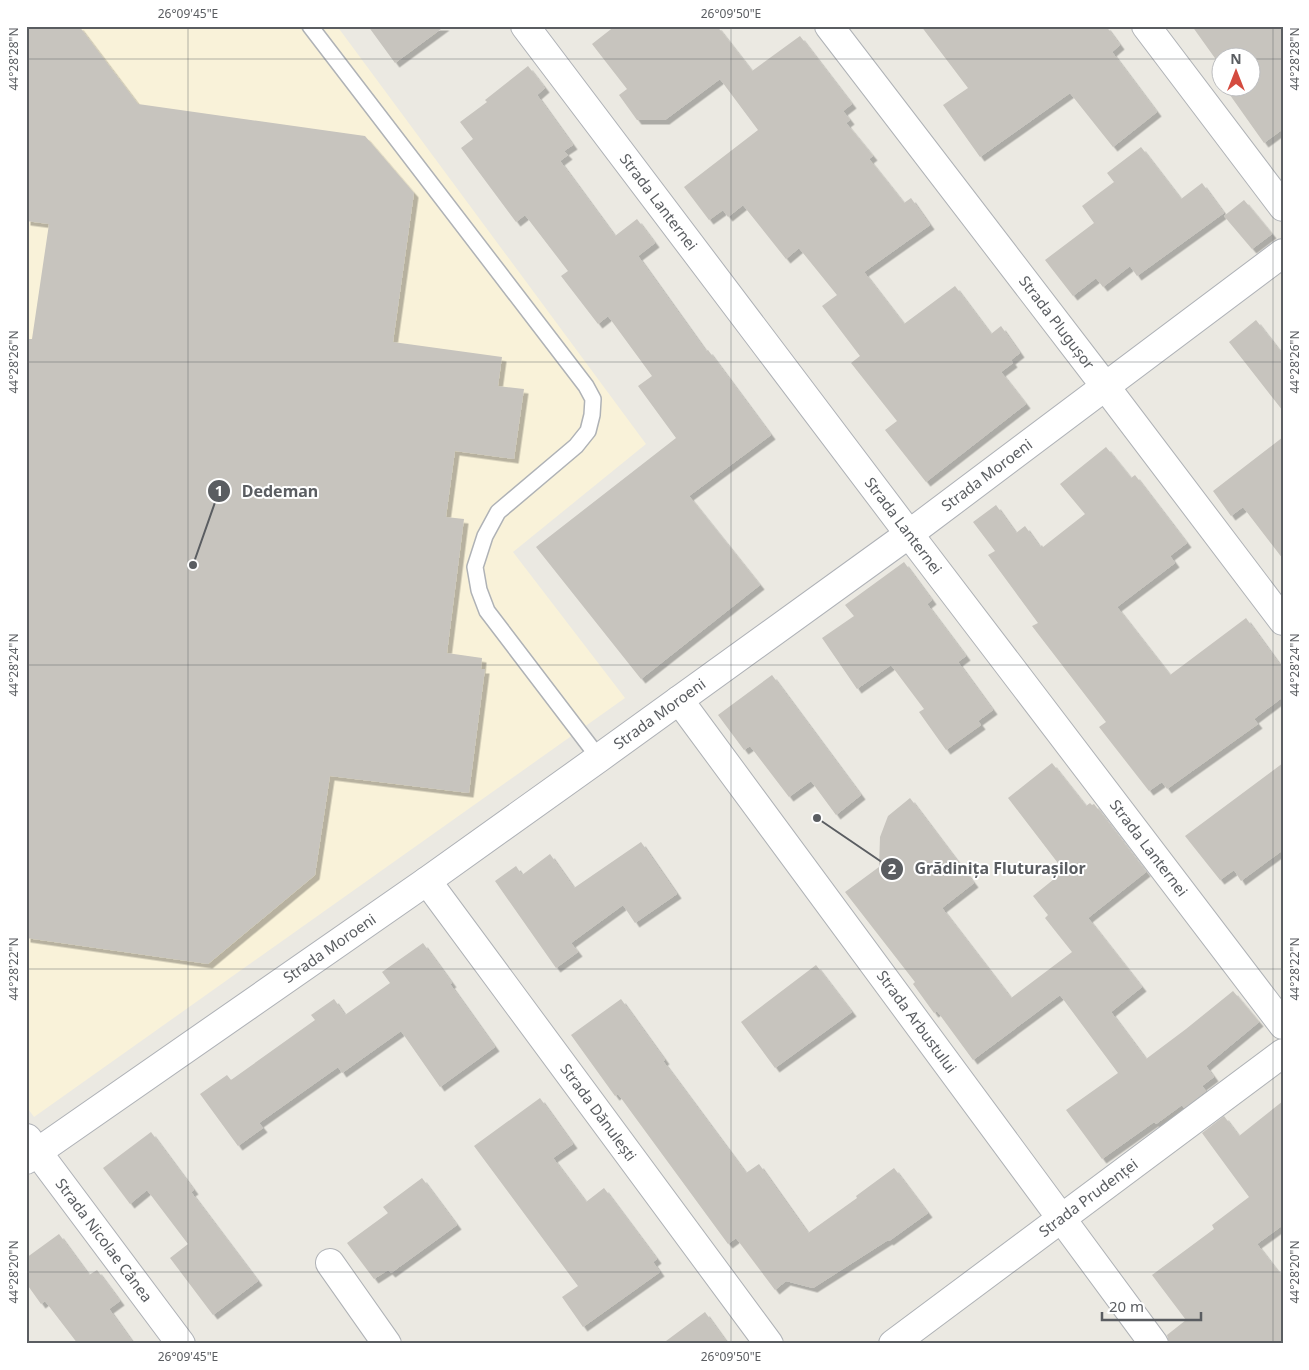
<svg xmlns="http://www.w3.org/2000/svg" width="1309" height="1370" viewBox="0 0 1309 1370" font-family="'Noto Sans',sans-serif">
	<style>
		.commercial { fill: #f9f2d9 }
		.building { fill: #c7c4be; filter: url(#shadow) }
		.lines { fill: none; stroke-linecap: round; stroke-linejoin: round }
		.lane-casing { stroke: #afb2b6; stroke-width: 18 }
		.street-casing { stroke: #afb2b6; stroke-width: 30 }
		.secondary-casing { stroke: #aeb1b6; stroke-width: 30 }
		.lane { stroke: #fff; stroke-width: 15 }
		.street { stroke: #fff; stroke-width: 28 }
		.secondary { stroke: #fff; stroke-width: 28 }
		.ticks { fill: none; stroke: #5a5d61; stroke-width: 1; stroke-opacity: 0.45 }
		.labels { text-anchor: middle; stroke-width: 4; stroke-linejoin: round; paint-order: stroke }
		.street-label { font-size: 15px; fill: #5a5d61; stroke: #fff }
		.leader { fill: none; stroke: #5a5d61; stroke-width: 2 }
		.callout-dot { fill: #5a5d61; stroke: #fff; stroke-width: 2 }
		.mark-label { font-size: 15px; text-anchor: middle; font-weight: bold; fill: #fff }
		.callout-label { font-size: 16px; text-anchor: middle; font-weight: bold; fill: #5a5d61; stroke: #fff; stroke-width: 4; stroke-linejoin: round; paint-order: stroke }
		.neatline { fill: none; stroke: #5a5d61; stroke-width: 2 }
		.ticks-label { font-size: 12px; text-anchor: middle; fill: #5a5d61 }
	</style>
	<defs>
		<filter id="shadow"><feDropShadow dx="4.5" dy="4.5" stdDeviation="0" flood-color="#0004"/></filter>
	</defs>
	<rect width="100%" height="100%" fill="#ebe9e2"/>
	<!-- commercial -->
	<path class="commercial" d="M 26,26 L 337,26 L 646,444 L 513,552 L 625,698 L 34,1117 L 26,1106 Z"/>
	<!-- building -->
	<path class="building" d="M 26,26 L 79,26 L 138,104 L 365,136 L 414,193 L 393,342 L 502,357 L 498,386 L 524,389 L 514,459 L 455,451 L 446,517 L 464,519 L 447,653 L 482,658 L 481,669 L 485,669 L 469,793 L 330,776 L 315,875 L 208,964 L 26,938 L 26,339 L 32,339 L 49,224 L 26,221 Z
		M 368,26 L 445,26 L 395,63 Z
		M 615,26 L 717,26 L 752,71 L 800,36 L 852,104 L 843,111 L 850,120 L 846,123 L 873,156 L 869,159 L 904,203 L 911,198 L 930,225 L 864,272 L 904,324 L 955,286 L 991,334 L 1001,326 L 1020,353 L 1011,360 L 1013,363 L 1001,372 L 1026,404 L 926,482 L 885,430 L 897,421 L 851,363 L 860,356 L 822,306 L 837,295 L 799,248 L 786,259 L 743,205 L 728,217 L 723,210 L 709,220 L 684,187 L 758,130 L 720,79 L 665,120 L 637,120 L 619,95 L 627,89 L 592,44 Z
		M 921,26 L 1106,26 L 1120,45 L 1112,52 L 1157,112 L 1113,147 L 1070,93 L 980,157 L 943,105 L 968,88 Z
		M 1192,26 L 1283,26 L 1283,129 L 1264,143 L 1225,88 L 1252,88 L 1252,58 L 1222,58 L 1222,68 Z
		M 528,66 L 545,88 L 537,95 L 573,145 L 564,151 L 568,155 L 560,161 L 615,236 L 637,219 L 655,243 L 638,256 L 706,351 L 708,350 L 771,435 L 689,496 L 760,585 L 641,679 L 536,547 L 676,438 L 638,386 L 652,376 L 608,316 L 598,324 L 561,276 L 568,271 L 525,215 L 516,222 L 461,148 L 473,139 L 460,122 L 487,102 L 485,100 Z
		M 1141,147 L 1181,199 L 1202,183 L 1224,213 L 1137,276 L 1130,266 L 1103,287 L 1096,278 L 1073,296 L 1045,260 L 1094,223 L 1082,206 L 1114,182 L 1107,173 Z
		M 1244,200 L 1272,234 L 1252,249 L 1224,216 Z
		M 1256,320 L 1283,355 L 1283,411 L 1229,342 Z
		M 1283,437 L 1283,559 L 1243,507 L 1231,516 L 1213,491 Z
		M 1106,447 L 1131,478 L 1135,475 L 1187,543 L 1170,556 L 1175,563 L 1117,607 L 1170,675 L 1246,618 L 1283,669 L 1283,697 L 1254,719 L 1258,724 L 1167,789 L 1162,782 L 1149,791 L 1099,727 L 1106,722 L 1032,626 L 1038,623 L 988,555 L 995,551 L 973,522 L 996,505 L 1016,533 L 1025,526 L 1040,547 L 1042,545 L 1043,547 L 1085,514 L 1060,484 Z
		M 904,562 L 932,600 L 927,604 L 966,656 L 958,662 L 993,710 L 978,721 L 981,725 L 946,750 L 919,712 L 924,709 L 891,665 L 857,689 L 822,638 L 854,616 L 845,605 Z
		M 772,675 L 861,795 L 836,815 L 811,781 L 789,797 L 750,746 L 744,750 L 718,715 Z
		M 1052,763 L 1086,806 L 1090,803 L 1092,805 L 1094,804 L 1146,872 L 1088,918 L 1142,987 L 1111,1012 L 1146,1059 L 1186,1029 L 1233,991 L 1259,1022 L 1206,1066 L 1214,1077 L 1202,1086 L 1206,1091 L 1184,1108 L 1182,1105 L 1156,1124 L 1154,1122 L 1102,1159 L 1066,1110 L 1118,1073 L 1060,995 L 973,1060 L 937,1011 L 934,1013 L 913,984 L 915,982 L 845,892 L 879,867 L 880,837 L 888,816 L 910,798 L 974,883 L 942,908 L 1011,998 L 1072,952 L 1045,918 L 1048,915 L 1033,896 L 1064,871 L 1008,798 Z
		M 1283,763 L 1283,850 L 1241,881 L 1234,870 L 1220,880 L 1185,836 Z
		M 641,842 L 677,894 L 635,923 L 623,905 L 571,943 L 578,952 L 556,968 L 495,881 L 516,866 L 522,875 L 550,854 L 574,888 Z
		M 423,943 L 452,983 L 450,984 L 495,1047 L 440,1087 L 401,1031 L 342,1073 L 338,1067 L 259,1123 L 263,1128 L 238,1146 L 200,1094 L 227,1075 L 231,1080 L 315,1020 L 311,1015 L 334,999 L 345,1015 L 390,983 L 382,972 Z
		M 816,965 L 852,1012 L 775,1068 L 741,1022 Z
		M 621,999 L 665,1060 L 663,1061 L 746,1173 L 759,1164 L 808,1233 L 857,1198 L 856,1196 L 894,1168 L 928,1213 L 889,1241 L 888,1240 L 813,1288 L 786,1281 L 775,1290 L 736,1238 L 728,1244 L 618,1094 L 615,1096 L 571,1035 Z
		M 540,1098 L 573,1144 L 553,1158 L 586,1202 L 604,1188 L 657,1259 L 653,1262 L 660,1272 L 583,1327 L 562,1297 L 578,1286 L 474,1146 Z
		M 1283,1101 L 1283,1225 L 1257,1244 L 1283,1278 L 1283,1344 L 1169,1344 L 1167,1335 L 1186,1320 L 1152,1275 L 1214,1229 L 1212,1225 L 1249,1197 L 1202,1133 L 1224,1116 L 1239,1136 Z
		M 151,1132 L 194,1190 L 191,1192 L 258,1281 L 213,1315 L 170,1258 L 188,1244 L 147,1190 L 130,1204 L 103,1168 Z
		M 422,1178 L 457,1225 L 391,1273 L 388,1270 L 374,1279 L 347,1243 L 388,1213 L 383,1207 Z
		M 59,1234 L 89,1275 L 97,1270 L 120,1301 L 109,1309 L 134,1344 L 78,1344 L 45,1301 L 41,1304 L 26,1283 L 26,1258 Z
		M 705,1312 L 728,1344 L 662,1344 Z"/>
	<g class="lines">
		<defs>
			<path id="lane" d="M 310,26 L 586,386 L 593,399 L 592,415 L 588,431 L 576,446 L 498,512 L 485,536 L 475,567 L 479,590 L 487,611 L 599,758"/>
			<g id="street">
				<path id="s1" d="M 829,26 L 1105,386 L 1283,621"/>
				<path d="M 1146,26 L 1283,207"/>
				<path id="s2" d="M 909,534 L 1283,1025"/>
				<path id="s3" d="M 679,700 L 1154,1344"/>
				<path id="s4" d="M 427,881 L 769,1344"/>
				<path d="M 330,1263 L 387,1344"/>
				<path id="s5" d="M 893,1344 L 1283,1053"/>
			</g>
			<g id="secondary">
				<path id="s6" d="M 525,26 L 909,534"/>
				<path id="s7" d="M 27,1138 L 181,1344"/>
				<path id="s8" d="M 26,1160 L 427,881 L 599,758 L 909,534 L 1283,253"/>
			</g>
		</defs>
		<!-- lane casing -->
		<use href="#lane" class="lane-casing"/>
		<!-- street casing -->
		<use href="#street" class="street-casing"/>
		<!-- secondary casing -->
		<use href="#secondary" class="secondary-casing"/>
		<!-- lane -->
		<use href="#lane" class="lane"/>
		<!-- street -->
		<use href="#street" class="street"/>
		<!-- secondary -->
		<use href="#secondary" class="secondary"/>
	</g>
	<!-- ticks -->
	<path class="ticks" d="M 188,26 L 188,1344M 731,26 L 731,1344M 1273,26 L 1273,1344M 26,59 L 1222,59M 1252,59 L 1283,59M 26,362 L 1283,362M 26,665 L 1283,665M 26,969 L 1283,969M 26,1272 L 1283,1272"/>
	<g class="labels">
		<!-- street labels -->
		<g class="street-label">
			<text dy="5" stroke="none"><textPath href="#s6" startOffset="221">Strada Lanternei</textPath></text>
			<text dy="5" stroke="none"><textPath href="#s1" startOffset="374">Strada Plugușor</textPath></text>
			<text dy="5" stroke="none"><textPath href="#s8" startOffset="1180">Strada Moroeni</textPath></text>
			<text transform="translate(903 526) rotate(53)" y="5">Strada Lanternei</text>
			<text dy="5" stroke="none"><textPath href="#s8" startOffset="775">Strada Moroeni</textPath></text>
			<text dy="5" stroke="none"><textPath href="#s2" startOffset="395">Strada Lanternei</textPath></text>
			<text dy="5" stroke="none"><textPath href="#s8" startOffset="370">Strada Moroeni</textPath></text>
			<text dy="5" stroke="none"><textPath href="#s3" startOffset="400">Strada Arbustului</textPath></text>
			<text dy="5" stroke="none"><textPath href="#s4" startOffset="288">Strada Dănulești</textPath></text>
			<text dy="5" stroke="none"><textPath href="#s5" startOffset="244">Strada Prudenței</textPath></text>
			<text dy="5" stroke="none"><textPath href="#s7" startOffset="128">Strada Nicolae Cânea</textPath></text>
		</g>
	</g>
	<!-- callouts -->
	<path class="leader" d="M193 565L219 491M817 818L892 869"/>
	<g class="callout-dot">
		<circle cx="193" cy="565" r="5"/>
		<circle cx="817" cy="818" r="5"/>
		<circle cx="219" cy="491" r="12"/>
		<circle cx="892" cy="869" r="12"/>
	</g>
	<g class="mark-label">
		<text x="219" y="496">1</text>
		<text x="892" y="874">2</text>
	</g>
	<g class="callout-label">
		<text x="280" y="497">Dedeman</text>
		<text x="1000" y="874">Grădinița Fluturașilor</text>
	</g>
	<!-- border -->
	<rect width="1309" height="1370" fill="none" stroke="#ffffff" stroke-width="55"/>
	<!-- north arrow -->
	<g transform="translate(1236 72)"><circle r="24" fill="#ffffff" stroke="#bdbec0"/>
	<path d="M0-4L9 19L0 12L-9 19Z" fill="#d44b3f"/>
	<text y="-8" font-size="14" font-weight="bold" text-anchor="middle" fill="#5a5d61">N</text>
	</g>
	<!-- scale -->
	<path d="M1102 1312v8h99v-8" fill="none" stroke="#5a5d61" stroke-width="2.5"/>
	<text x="1109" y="1312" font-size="15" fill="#5a5d61" stroke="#ffffff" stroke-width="4" paint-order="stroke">20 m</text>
	<rect x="28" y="28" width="1254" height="1314" class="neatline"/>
	<g class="ticks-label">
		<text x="188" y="18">26°09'45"E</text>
		<text x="731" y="18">26°09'50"E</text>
		<text transform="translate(14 59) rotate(-90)" y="4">44°28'28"N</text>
		<text transform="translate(1295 59) rotate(-90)" y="4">44°28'28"N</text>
		<text transform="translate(14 362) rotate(-90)" y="4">44°28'26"N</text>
		<text transform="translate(1295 362) rotate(-90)" y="4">44°28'26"N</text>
		<text transform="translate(14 665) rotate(-90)" y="4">44°28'24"N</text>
		<text transform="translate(1295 665) rotate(-90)" y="4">44°28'24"N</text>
		<text transform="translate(14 969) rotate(-90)" y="4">44°28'22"N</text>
		<text transform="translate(1295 969) rotate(-90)" y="4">44°28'22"N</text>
		<text transform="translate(14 1272) rotate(-90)" y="4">44°28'20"N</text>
		<text transform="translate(1295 1272) rotate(-90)" y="4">44°28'20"N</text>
		<text x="188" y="1361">26°09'45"E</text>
		<text x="731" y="1361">26°09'50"E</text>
	</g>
</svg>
